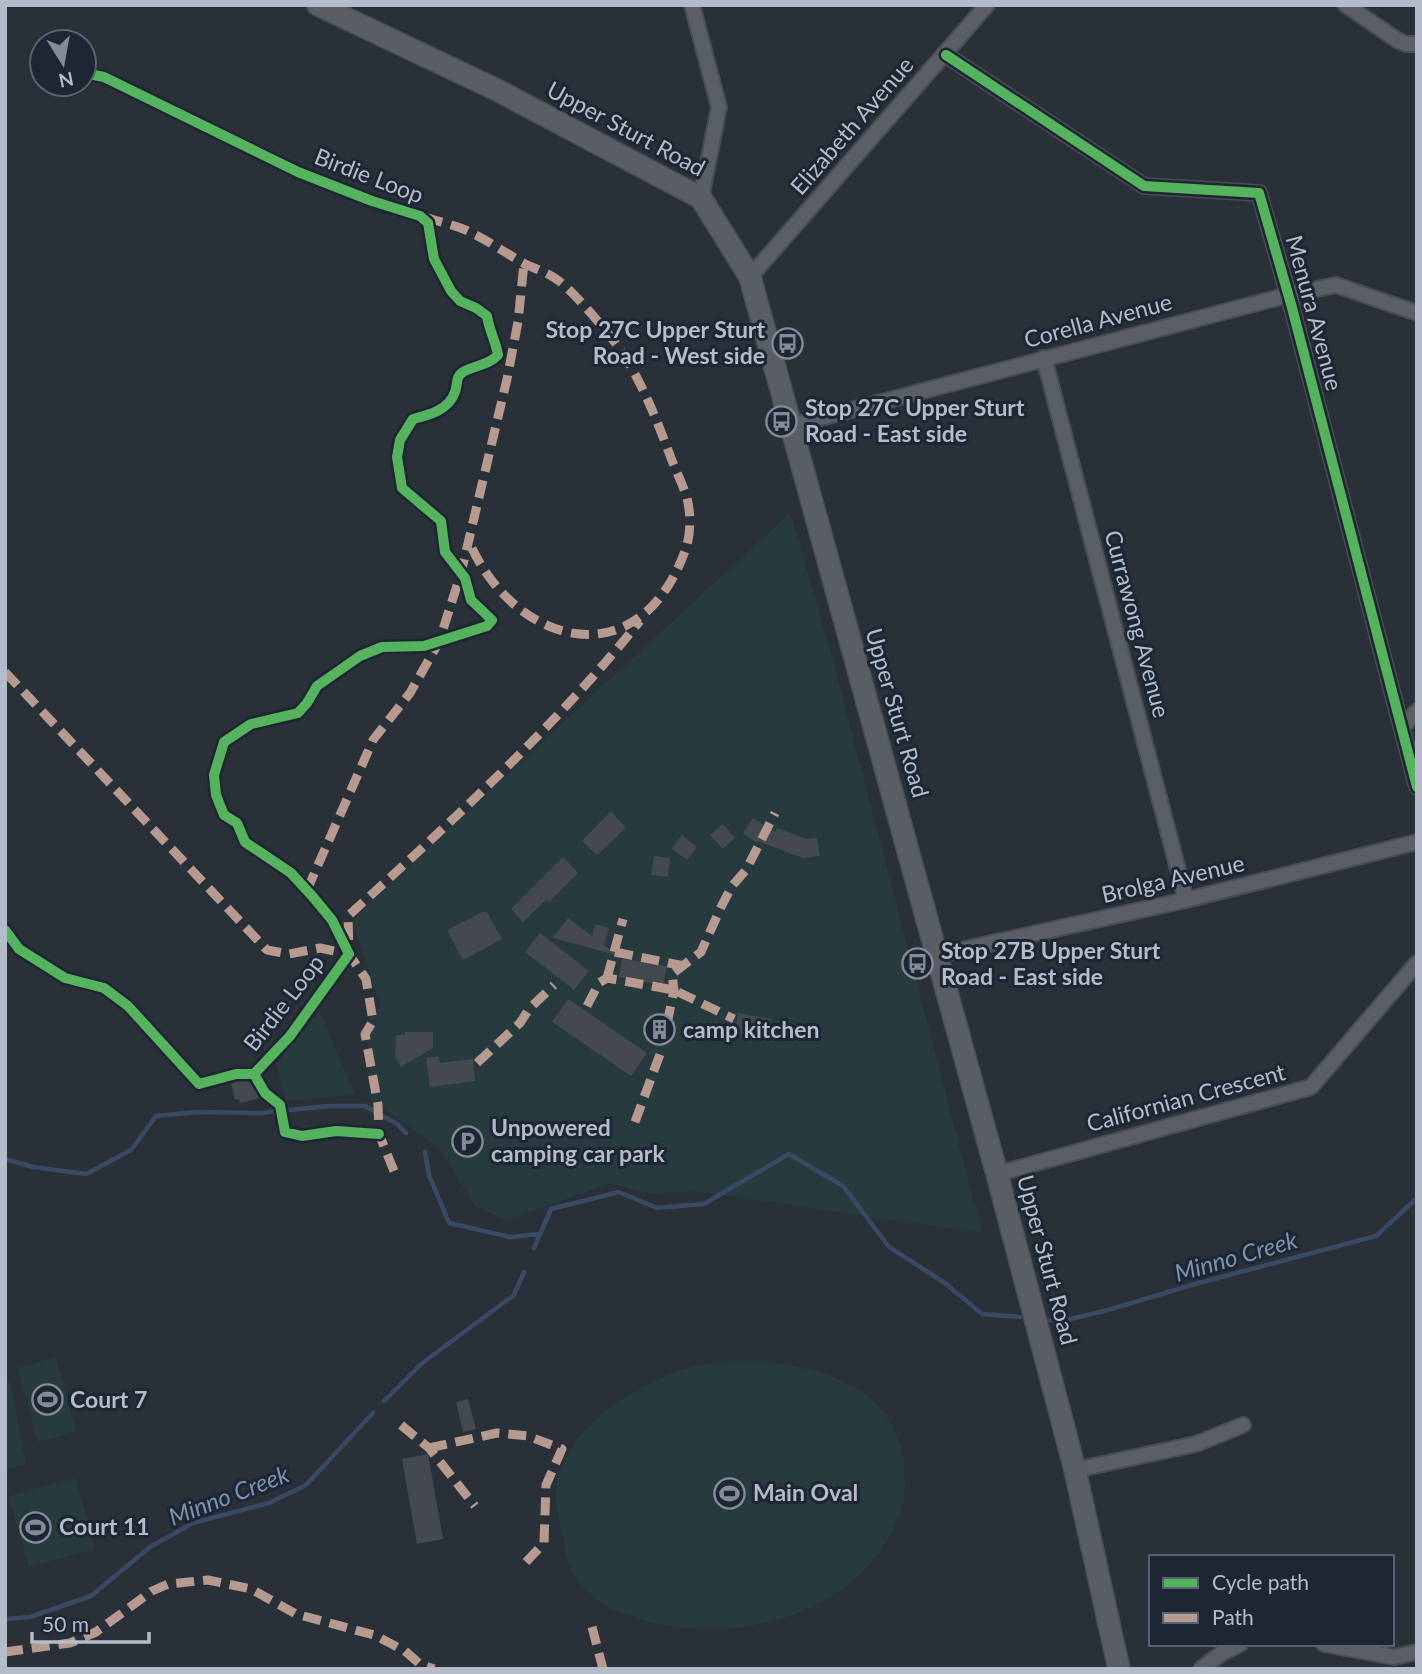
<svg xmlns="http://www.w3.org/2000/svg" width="1422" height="1674" viewBox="0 0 1422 1674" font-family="Lato,sans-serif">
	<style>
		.green { fill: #273a3e }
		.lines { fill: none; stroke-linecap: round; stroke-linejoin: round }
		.stream { stroke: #384963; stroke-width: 4.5 }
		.building { fill: #444950 }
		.street-casing { stroke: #484c53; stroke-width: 18 }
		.secondary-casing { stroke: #484c53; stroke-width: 24 }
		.street { stroke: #5a5e66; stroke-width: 14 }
		.secondary { stroke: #595d64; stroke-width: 21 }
		.quiet { stroke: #b69a8f; stroke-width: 9; stroke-dasharray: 18 9; stroke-linecap: butt }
		.cycleway-casing { stroke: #1d2633; stroke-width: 15 }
		.cycleway { stroke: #56b35d; stroke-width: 10 }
		.labels { text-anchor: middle; stroke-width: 6; stroke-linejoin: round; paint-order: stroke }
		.street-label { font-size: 23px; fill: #b4bcc9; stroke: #1d2633 }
		.poi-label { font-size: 23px; font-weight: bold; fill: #b4bcc9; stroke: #1d2633; text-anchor: start }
		.water-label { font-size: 24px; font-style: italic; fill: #7c92b1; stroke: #1d2633 }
	</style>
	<rect width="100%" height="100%" fill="#2a3038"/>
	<!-- green -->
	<path class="green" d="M 790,513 L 828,642 L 982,1233 L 695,1191 L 648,1194 L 612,1183 L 506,1220 L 475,1206 L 438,1147 L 369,1098 L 369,1018 L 381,1006 L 352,921 L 432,844 Z
		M 320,1012 L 355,1095 L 286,1101 L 276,1062 Z
		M 56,1358 L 76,1432 L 38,1442 L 18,1368 Z
		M 762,1361 C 837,1370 905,1394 905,1483 C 904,1530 869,1574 830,1597 C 791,1621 744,1631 699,1629 C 660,1627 610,1617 582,1587 C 571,1575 566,1554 563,1538 C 560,1525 556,1510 556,1496 C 556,1432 638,1381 693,1367 C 716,1361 739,1362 762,1361 Z
		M 10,1382 L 26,1465 L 5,1469 L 5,1383 Z
		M 76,1478 L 95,1549 L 29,1567 L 9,1496 Z"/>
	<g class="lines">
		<!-- stream -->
		<path class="stream" d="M 425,1152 L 429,1175 L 449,1223 L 510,1237 L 539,1234
			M 5,1159 L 33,1167 L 86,1174 L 131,1150 L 156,1116 L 197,1112 L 260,1113 L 329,1106 L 365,1106 L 397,1124 L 406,1133
			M 534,1248 L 551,1209 L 619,1192 L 657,1208 L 704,1204 L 789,1154 L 843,1186 L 889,1247 L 945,1283 L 982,1314 L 1020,1317
			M 1050,1320 L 1063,1321 L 1108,1310 L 1195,1284 L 1376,1236 L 1417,1198
			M 384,1401 L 421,1364 L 514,1295 L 524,1272
			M 5,1619 L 30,1617 L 91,1596 L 150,1547 L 193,1523 L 269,1503 L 306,1485 L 373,1413"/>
	</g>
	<!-- building -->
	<path class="building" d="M 611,811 L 626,828 L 597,855 L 582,841 Z
		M 753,818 L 775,832 L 777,828 L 806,839 L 817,838 L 820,856 L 803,858 L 758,841 L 757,843 L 743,833 Z
		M 723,824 L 735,838 L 723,849 L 710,835 Z
		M 682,835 L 697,847 L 687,860 L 672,849 Z
		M 654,856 L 670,858 L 668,877 L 651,875 Z
		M 563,857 L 578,873 L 549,902 L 547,899 L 523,922 L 511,909 Z
		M 482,912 L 487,912 L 502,939 L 463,960 L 447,930 Z
		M 568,918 L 592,936 L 595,924 L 609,928 L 604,945 L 616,955 L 553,938 Z
		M 540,933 L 589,971 L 574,990 L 525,952 Z
		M 622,959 L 667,966 L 663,985 L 619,977 Z
		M 568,999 L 647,1053 L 631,1076 L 552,1022 Z
		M 738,1013 L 771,1019 L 768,1040 L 735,1034 Z
		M 657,1018 L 672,1027 L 664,1041 L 649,1033 Z
		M 405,1032 L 433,1032 L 433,1048 L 401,1067 L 395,1058 L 396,1035 L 405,1035 Z
		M 439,1056 L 440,1063 L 473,1059 L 475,1081 L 430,1087 L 426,1058 Z
		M 248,1079 L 249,1083 L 257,1080 L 260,1098 L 240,1103 L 239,1099 L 235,1100 L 231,1083 Z
		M 468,1399 L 476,1429 L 463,1432 L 456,1402 Z
		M 428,1454 L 443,1539 L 417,1544 L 402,1459 Z"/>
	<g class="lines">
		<defs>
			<path id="street" d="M 692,5 L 719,107 L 701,198
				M 1346,5 L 1397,40 L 1406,44 L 1417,44
				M 946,55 L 1144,186 L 1259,193 L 1291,304 L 1417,787
				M 750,277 L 987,5
				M 1044,358 L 1186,900
				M 790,426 L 1288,295 L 1336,285 L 1417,313
				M 1402,728 L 1417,711
				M 938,955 L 1186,900 L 1417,842
				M 997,1174 L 1311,1087 L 1417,963
				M 1075,1470 L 1196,1444 L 1243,1425
				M 1324,1644 L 1394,1657 L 1417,1652
				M 1201,1669 L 1222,1653 L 1240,1644"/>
			<path id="secondary" d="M 318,5 L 497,90 L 701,198 L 750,277 L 997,1174 L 1075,1470 L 1119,1669"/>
		</defs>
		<!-- street casing -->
		<use href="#street" class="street-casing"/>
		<!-- secondary casing -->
		<use href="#secondary" class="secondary-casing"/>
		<!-- street -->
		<use href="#street" class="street"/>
		<!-- secondary -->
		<use href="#secondary" class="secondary"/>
		<!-- quiet -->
		<path class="quiet" d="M 425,217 C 439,222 456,225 470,232 C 489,241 507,254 525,264 C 536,269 549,273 559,281 C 575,293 607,331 619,348 C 642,381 657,421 671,458 C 676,471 683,485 687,498 C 691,514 691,536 685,551 C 639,678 516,648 469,542
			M 5,672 L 267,950 L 289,954 L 320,948 L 349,954
			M 307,890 L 373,740 L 410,693 L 439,642 L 461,573 L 507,379 L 518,322 L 524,263
			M 615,952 L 684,966
			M 607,978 L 623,919
			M 587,1006 L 599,983 L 607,978 L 674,990 L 734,1019
			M 667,1024 L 674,990 L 672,974 L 701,952 L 721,907 L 732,886 L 746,870 L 775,813
			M 477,1063 L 520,1023 L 529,1009 L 554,985
			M 635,1122 L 663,1046
			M 394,1171 L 379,1134 L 378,1105 L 365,1034 L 373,1021 L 366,979 L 349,954 L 348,916 C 450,823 553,729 640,621
			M 401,1425 L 429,1448 L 475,1506
			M 429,1448 L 497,1433 L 528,1436 L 562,1449 L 546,1485 L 544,1543 L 526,1562
			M 592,1627 L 603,1669
			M 5,1652 L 70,1643 L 96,1632 L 152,1591 L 168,1584 L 208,1580 L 251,1589 L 296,1614 L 374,1635 L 405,1651 L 420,1664 L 434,1669"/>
		<defs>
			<path id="cycleway" d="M 946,55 L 1144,186 L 1259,193 L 1291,304 L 1417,787
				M 84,73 L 104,77 L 298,172 L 372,201 L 420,216 L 428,223 L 434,259 L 451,291 L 460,301 L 476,308 L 487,316 C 489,330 496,342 498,355 C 489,365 475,365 463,372 C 455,377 458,385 455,392 C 449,410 429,415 413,419 L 400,440 L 397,457 L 402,488 L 441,521 L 445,552 L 465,578 L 471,600 L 492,620 L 487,626 L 424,646 L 382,647 L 360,656 L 317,686 L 307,703 L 298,713 L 251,724 L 224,742 L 214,775 L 216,795 L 224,815 L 237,823 L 245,842 L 291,873 L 313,897 L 332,920 L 349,954 L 290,1036 L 254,1074
				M 5,930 L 19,949 L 65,978 L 104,988 L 128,1006 L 199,1084 L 236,1074 L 254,1074 L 265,1093 L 280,1105 L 285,1132 L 302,1136 L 336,1131 L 379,1134"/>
		</defs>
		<!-- cycleway casing -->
		<use href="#cycleway" class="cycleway-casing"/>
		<!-- cycleway -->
		<use href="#cycleway" class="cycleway"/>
	</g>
	<!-- icons -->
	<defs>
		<symbol id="bus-ring" viewBox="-11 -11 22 22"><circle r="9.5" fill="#1d2633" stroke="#848b96" stroke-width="1.5"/><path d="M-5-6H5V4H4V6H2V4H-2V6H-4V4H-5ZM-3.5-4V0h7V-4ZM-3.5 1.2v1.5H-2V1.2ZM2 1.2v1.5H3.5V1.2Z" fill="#848b96"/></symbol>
		<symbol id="building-ring" viewBox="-11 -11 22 22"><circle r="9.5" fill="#1d2633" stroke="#848b96" stroke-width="1.5"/><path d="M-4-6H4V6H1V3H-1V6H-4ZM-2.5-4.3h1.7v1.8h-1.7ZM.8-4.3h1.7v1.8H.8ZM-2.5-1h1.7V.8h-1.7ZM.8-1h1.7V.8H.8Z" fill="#848b96"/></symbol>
		<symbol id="parking-ring" viewBox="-11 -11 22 22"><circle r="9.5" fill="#1d2633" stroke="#848b96" stroke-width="1.5"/><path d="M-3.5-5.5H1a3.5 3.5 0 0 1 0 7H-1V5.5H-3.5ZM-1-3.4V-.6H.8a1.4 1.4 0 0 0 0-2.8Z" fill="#848b96"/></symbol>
		<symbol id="stadium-ring" viewBox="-11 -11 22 22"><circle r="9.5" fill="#1d2633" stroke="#848b96" stroke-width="1.5"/><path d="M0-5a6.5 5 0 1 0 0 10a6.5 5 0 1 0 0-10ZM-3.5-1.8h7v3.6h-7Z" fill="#848b96"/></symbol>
	</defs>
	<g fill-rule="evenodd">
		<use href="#bus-ring" x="770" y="326" width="35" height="35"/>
		<use href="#bus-ring" x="764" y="404" width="35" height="35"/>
		<use href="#bus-ring" x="900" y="946" width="35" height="35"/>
		<use href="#building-ring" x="642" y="1012" width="35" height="35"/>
		<use href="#parking-ring" x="450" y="1124" width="35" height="35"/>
		<use href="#stadium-ring" x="30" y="1382" width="35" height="35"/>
		<use href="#stadium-ring" x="712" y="1476" width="35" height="35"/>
		<use href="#stadium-ring" x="18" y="1510" width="35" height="35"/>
	</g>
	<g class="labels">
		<!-- street labels -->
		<g class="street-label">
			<text transform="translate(852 126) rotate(-49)" y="8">Elizabeth Avenue</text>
			<text transform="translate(626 129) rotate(28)" y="8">Upper Sturt Road</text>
			<text transform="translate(369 176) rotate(21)" y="8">Birdie Loop</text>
			<text transform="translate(1314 313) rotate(75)" y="8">Menura Avenue</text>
			<text transform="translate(1098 321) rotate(-15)" y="8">Corella Avenue</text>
			<text transform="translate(1137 624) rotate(75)" y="8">Currawong Avenue</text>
			<text transform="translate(897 713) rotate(74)" y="8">Upper Sturt Road</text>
			<text transform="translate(1173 879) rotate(-13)" y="8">Brolga Avenue</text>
			<text transform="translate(284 1003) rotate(-52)" y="8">Birdie Loop</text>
			<text transform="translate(1186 1098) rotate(-15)" y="8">Californian Crescent</text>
			<text transform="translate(1047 1260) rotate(75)" y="8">Upper Sturt Road</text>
		</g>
		<!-- poi labels -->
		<g class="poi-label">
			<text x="765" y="338" text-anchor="end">Stop 27C Upper Sturt<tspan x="765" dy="26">Road - West side</tspan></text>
			<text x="805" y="416">Stop 27C Upper Sturt<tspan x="805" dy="26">Road - East side</tspan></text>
			<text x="941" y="959">Stop 27B Upper Sturt<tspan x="941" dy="26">Road - East side</tspan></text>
			<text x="683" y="1038">camp kitchen</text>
			<text x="491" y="1136">Unpowered<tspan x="491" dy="26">camping car park</tspan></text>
			<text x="70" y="1408">Court 7</text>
			<text x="753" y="1501">Main Oval</text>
			<text x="59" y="1535">Court 11</text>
		</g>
		<!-- water labels -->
		<g class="water-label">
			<text transform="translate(1236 1257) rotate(-16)" y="8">Minno Creek</text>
			<text transform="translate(229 1496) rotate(-21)" y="8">Minno Creek</text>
		</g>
	</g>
	<!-- border -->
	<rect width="1422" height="1674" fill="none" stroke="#b4bcc9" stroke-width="14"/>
	<!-- legend -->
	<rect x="1149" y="1555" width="245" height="91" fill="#1d2633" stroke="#59626f" stroke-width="2"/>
	<rect x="1163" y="1578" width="35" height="10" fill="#56b35d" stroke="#59626f" stroke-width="2"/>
	<text x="1212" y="1590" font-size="21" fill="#b4bcc9">Cycle path</text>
	<rect x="1163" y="1613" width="35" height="10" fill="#b69a8f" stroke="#59626f" stroke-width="2"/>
	<text x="1212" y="1625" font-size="21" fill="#b4bcc9">Path</text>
	<!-- north arrow -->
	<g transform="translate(63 63) rotate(169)"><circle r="33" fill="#1d2633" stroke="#59626f" stroke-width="2"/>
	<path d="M0-5L12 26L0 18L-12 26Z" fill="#848b96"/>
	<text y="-10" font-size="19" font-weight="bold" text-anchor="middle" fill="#b4bcc9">N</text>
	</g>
	<!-- scale -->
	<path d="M32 1632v10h117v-10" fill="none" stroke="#b4bcc9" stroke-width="3.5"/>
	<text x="42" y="1632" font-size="21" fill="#b4bcc9" stroke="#1d2633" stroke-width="5" paint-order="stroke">50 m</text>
</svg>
